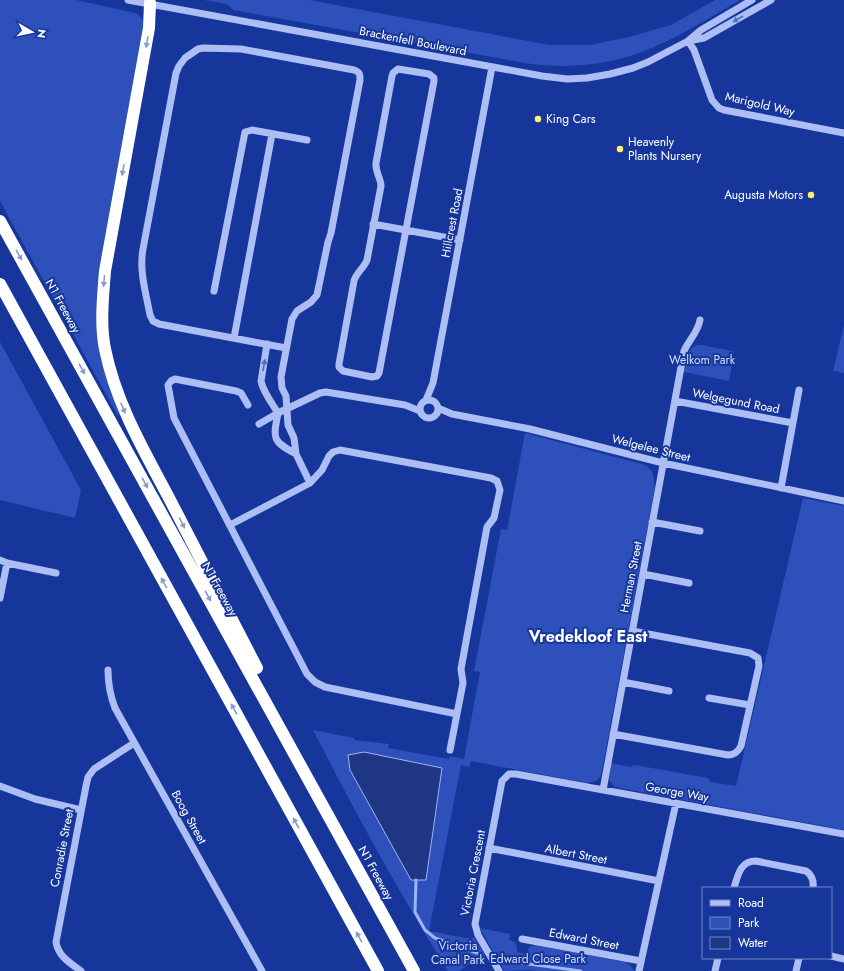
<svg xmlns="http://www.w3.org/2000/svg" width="844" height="971" viewBox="0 0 844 971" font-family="Jost,sans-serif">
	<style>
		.green { fill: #2d50bb }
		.water { fill: #1f3685; stroke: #9eb5f5 }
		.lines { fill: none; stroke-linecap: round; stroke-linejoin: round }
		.stream { stroke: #9eb5f5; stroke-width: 3 }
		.minor { stroke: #acbef3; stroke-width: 7 }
		.highway { stroke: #fff; stroke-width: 12 }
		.oneway { fill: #526cbf }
		.oneway2 { fill: #8a9ace }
		.poi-dot { fill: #fff26d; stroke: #16369c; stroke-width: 1.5 }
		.labels { text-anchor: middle; stroke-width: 4; stroke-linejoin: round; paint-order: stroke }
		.street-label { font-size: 12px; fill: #fff; stroke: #16369c }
		.poi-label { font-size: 12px; fill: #fff; stroke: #16369c; text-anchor: start }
		.park-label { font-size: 12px; fill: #d4defd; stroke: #16369c }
		.district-label { font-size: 16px; font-weight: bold; fill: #fff; stroke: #16369c }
	</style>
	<rect width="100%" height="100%" fill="#16369c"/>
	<!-- green -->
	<path class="green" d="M 0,0 L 76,0 L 135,13 C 140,16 143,18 144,24 L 99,289 L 122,414 L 118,416 L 0,201 Z
		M 204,0 L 309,0 L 550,45 L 590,45 L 629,37 L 671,25 L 715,0 L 740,0 C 712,16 684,34 654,47 C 611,66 565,70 519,62 L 233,10 L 227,4 Z
		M 844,325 L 844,373 L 833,371 Z
		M 0,342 L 81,490 L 75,518 L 0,500 Z
		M 697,345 L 701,345 L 733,351 L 734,352 L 729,381 L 684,372 C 686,362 686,350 697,345 Z
		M 525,433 L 645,465 C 655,471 653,478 655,487 L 601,776 L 596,781 L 586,783 L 471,761 L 469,767 L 461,765 L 429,931 L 471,939 L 474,937 L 485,955 L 459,971 L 448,971 C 399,893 355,812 313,730 L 354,738 L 354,740 L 389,744 L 388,748 L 449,759 L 450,756 L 464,759 L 480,672 L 474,671 L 501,529 L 507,530 Z
		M 803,498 L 844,506 L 844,830 L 615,787 L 609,780 L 611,763 L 630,767 L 635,765 L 708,778 L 710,782 L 736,786 Z
		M 480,928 L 510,934 L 509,940 C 516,941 518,946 517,952 L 526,954 L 529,947 L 536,945 L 625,962 L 631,966 L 634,971 L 536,971 L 528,970 L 504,971 Z"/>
	<!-- water -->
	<path class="water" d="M 364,752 L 442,768 L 426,880 L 411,880 L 350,770 L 348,755 Z"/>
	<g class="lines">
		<!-- stream -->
		<path class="stream" d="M 416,880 L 415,912 L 425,930 L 435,938 L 477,953
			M 501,958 L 529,964 L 581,971"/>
		<!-- minor -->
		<path class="minor" d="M 128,0 L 542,76 L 567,79 L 587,78 L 610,74 L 633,68 L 648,62 L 688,41 L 701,30 L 752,0
			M 688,41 L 694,50 L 712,100 L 719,108 L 724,110 L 844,133
			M 688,41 L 704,38 L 771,0
			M 398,69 L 429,74 L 434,78 L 434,81 L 379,373 L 377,376 L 372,377 L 343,371 L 339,367 L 339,364 L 354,281 C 356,273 364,268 367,260 L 381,186 C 381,178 375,172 376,163 L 392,76 L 393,73 Z
			M 373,224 L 460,240
			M 214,291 L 245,132 L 252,130 L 307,140
			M 234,338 L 272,134
			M 267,344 L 261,381 C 263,392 272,403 278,413 C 273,439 272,441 296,454
			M 286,348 L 159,324 L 153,321 L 150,315 C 146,293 139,272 143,249 L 176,73 L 179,66 L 185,58 L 198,49 L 203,48 L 241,49 L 354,70 C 360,72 360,74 360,80 L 331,233 L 328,242 L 317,295 L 311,302 L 297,311 L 292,319 L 281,377 L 282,388 L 286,396 L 288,425 L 294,438 L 296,454 L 310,483
			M420 409a9 9 0 1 1 18 0a9 9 0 1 1-18 0Z
			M 426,400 L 433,383 L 492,67
			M 675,401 L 793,423
			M 248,405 L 241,393 L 236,391 L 175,379 L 171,381 L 168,385 L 174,418 L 307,674 L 315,682 L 325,687 L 457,714
			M 438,408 L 452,414 L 530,429 L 663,463 L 844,501
			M 259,424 L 278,413 L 320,393 L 326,392 L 405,405 L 420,411
			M 781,488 L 799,390
			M 652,522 L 700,531
			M 230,525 L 310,483 L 322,470 L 329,456 L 333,452 L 340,450 L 491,478 L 497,481 L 500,490 L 494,518 L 487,527 L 461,669 L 463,683 L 450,750
			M 0,560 L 7,563 L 56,573
			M 643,574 L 689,583
			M 0,598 L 7,563
			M 108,670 C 108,684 110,695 115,708 L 262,971
			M 623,682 L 669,691
			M 709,698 L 750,705
			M 613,734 L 728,755 C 734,755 738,752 741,746 L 759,666 L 758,658 L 750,653 L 632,631
			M 0,786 L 35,799 L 81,810
			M 603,790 L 684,351 C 689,340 698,332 700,320
			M 489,848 L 659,881
			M 734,888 C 738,875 740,861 756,861 L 806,871 C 812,875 814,880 813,888
			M 522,939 L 641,961
			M 831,956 L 844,959
			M 81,971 C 70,963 58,956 56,942 L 86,786 L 88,777 L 94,769 L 134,743
			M 499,971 L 478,935 L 475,924 L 502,781 L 509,774 L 516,774 L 844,834
			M 639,971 L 676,803
			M 715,971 L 718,958
			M 796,971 L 799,958"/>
		<!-- highway -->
		<path class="highway" d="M 150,3 L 149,28 L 105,271 C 103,297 100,324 105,349 C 116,403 143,449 168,496 C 198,553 227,611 257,668
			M 0,221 L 414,971
			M 0,284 L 378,971"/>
	</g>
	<!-- one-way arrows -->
	<defs><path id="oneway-solid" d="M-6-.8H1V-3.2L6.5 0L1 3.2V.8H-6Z"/></defs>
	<g class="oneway">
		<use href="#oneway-solid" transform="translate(738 19) rotate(150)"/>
		<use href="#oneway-solid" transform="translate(264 365) rotate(-80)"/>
	</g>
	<g class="oneway2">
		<use href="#oneway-solid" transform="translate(147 42) rotate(100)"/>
		<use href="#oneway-solid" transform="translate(123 170) rotate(100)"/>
		<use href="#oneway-solid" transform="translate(19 255) rotate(61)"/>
		<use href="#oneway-solid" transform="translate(104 281) rotate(95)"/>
		<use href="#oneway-solid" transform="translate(82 369) rotate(61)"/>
		<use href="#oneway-solid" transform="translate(123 408) rotate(67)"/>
		<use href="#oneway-solid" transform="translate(145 483) rotate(61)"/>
		<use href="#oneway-solid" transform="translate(182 523) rotate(63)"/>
		<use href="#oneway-solid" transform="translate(164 583) rotate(-119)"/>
		<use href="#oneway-solid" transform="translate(208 596) rotate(61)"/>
		<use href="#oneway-solid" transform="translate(234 709) rotate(-119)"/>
		<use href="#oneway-solid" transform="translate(296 823) rotate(-119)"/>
		<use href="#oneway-solid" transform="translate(359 937) rotate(-119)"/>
	</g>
	<!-- markers -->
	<g class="poi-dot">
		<circle cx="538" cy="119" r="4"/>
		<circle cx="620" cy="149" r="4"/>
		<circle cx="811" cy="195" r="4"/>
	</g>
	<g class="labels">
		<!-- street labels -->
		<g class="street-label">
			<text transform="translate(413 41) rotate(11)" y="4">Brackenfell Boulevard</text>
			<text transform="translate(760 104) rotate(13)" y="4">Marigold Way</text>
			<text transform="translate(452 223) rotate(-79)" y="4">Hillcrest Road</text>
			<text transform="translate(63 306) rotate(61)" y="4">N1 Freeway</text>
			<text transform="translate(736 401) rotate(11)" y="4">Welgegund Road</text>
			<text transform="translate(651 448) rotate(14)" y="4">Welgelee Street</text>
			<text transform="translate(631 577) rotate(-79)" y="4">Herman Street</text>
			<text transform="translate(220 589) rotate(61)" y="4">N1 Freeway</text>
			<text transform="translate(677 792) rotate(10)" y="4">George Way</text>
			<text transform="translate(189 817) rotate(61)" y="4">Boog Street</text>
			<text transform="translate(62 848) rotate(-79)" y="4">Conradie Street</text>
			<text transform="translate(576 854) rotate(11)" y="4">Albert Street</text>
			<text transform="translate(376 873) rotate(61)" y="4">N1 Freeway</text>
			<text transform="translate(473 873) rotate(-79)" y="4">Victoria Crescent</text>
			<text transform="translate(584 939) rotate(11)" y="4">Edward Street</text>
		</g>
		<!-- poi labels -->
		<g class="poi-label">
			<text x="546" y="123">King Cars</text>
			<text x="628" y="146">Heavenly<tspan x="628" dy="14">Plants Nursery</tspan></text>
			<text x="803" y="199" text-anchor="end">Augusta Motors</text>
		</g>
		<!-- park labels -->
		<g class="park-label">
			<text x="702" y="364">Welkom Park</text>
			<text x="458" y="950">Victoria<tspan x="458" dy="14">Canal Park</tspan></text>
			<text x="538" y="963">Edward Close Park</text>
		</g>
		<!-- district labels -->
		<g class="district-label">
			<text x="588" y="642">Vredekloof East</text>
		</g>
	</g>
	<!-- legend -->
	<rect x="702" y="887" width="130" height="72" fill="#16369c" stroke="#7386c4"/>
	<rect x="710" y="900" width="20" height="6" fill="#acbef3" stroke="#7386c4"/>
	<text x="738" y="907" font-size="12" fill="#ffffff">Road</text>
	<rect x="710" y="917" width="20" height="12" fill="#2d50bb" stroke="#7386c4"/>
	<text x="738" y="927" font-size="12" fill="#ffffff">Park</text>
	<rect x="710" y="937" width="20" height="12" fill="#1f3685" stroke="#7386c4"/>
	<text x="738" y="947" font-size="12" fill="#ffffff">Water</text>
	<!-- north arrow -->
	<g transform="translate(32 32) rotate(99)" stroke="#16369c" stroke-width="3" paint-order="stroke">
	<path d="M0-3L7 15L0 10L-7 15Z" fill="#ffffff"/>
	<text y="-6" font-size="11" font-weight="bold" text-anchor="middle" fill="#ffffff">N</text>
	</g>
</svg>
